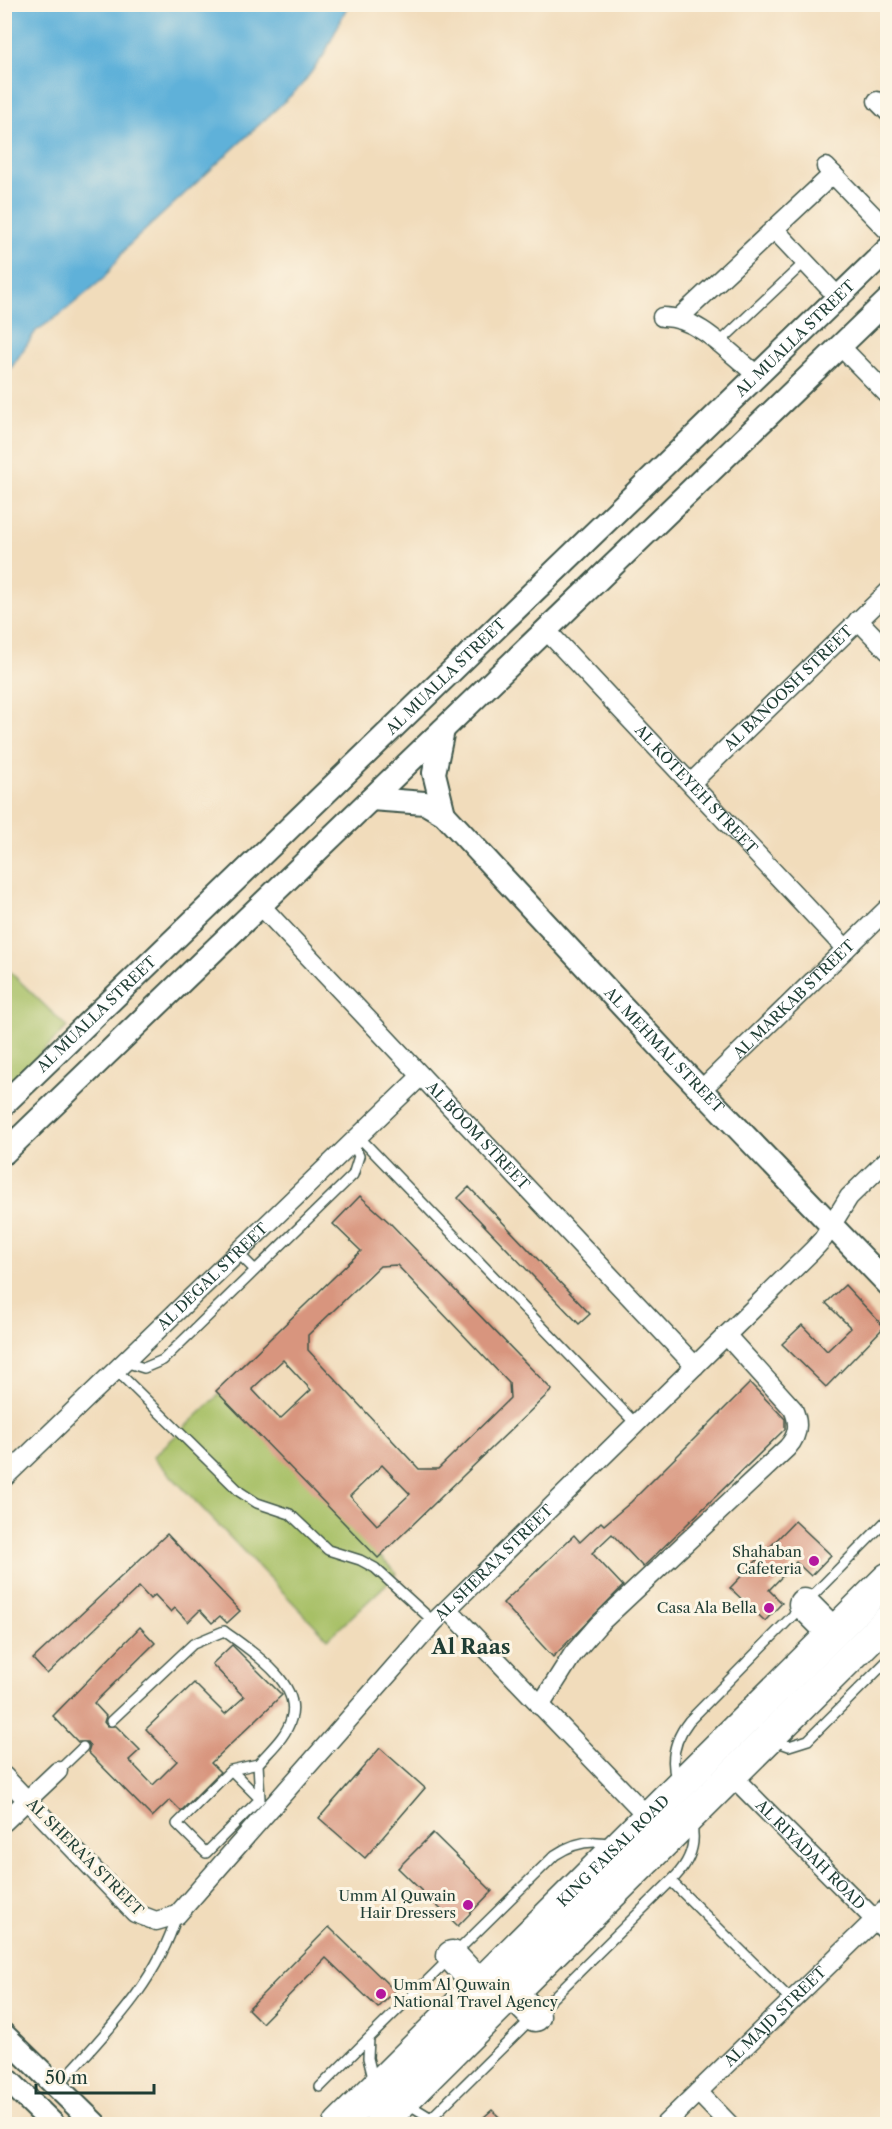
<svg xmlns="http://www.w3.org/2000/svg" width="892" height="2129" viewBox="0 0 892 2129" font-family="'Libre Caslon Text',serif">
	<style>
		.green { fill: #a7c066; stroke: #637e4d; stroke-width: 1.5 }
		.water { fill: #5eb1d9; stroke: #3e7786; stroke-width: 1.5 }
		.building { fill: #d8957e; fill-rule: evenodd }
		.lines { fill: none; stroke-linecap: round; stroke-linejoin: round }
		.service-casing { stroke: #3e5548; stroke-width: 12 }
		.minor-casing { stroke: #3e5548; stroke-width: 21 }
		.tertiary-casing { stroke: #3e5548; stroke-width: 26 }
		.primary-casing { stroke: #3e5548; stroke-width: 33 }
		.service { stroke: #fff; stroke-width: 9 }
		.minor { stroke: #fff; stroke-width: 18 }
		.tertiary { stroke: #fff; stroke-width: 22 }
		.primary { stroke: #fff; stroke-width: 30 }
		.poi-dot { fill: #b5179e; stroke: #fcf5e5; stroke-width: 2 }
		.labels { text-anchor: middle; stroke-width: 6; stroke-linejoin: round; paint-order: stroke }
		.street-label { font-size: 15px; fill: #1f3d34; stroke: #fcf5e5 }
		.poi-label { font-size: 15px; fill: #1f3d34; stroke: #fcf5e5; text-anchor: end }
		.district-label { font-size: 21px; font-weight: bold; fill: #1f3d34; stroke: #fcf5e5 }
	</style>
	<rect width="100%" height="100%" fill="#fcf5e5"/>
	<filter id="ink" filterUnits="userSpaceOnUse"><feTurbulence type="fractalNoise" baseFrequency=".0167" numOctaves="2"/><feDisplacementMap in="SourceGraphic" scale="12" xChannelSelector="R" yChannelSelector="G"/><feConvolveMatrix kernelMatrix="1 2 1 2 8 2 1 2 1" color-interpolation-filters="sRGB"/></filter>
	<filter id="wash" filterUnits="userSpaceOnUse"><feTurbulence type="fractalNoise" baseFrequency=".008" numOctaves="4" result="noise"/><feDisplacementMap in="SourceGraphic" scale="24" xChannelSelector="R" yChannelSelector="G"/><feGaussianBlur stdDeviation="1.35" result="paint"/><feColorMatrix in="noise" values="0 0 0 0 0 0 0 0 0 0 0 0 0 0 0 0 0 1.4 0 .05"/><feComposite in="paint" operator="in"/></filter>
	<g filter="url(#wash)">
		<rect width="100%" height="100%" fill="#f1dcbb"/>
		<!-- green -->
		<path class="green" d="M 4,966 L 67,1027 L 5,1089 L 4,1089 Z
			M 222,1392 L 397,1574 L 328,1639 L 153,1457 Z"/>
		<!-- water -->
		<path class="water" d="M 5,4 L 348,5 L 324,55 L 301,86 L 127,247 L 104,278 L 61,314 L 36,331 L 5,377 Z"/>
		<g id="blocks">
			<!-- building -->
			<path class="building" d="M 469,1187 L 590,1314 L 579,1324 L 458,1198 Z
				M 360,1196 L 390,1223 L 552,1390 L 378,1558 L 216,1391 L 361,1251 L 333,1224 ZM 397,1265 L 509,1383 L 510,1398 L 438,1469 L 419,1469 L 308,1350 L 308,1335 L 380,1266 ZM 283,1360 L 311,1390 L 280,1419 L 252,1389 ZM 382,1465 L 410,1494 L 377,1525 L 350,1496 Z
				M 845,1285 L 884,1327 L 826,1387 L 782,1344 L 802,1325 L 827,1351 L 851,1328 L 826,1303 Z
				M 750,1383 L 785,1419 L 785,1429 L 643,1567 L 612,1534 L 592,1553 L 623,1586 L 553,1657 L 503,1603 L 574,1535 L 580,1542 L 601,1522 L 604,1525 L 631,1502 Z
				M 795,1521 L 831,1555 L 811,1576 L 796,1562 L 769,1590 L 782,1603 L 765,1621 L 730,1588 Z
				M 167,1534 L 240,1611 L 227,1623 L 220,1616 L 212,1623 L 200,1610 L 188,1622 L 175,1608 L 171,1612 L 155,1595 L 150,1599 L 139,1587 L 47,1674 L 33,1659 Z
				M 140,1627 L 155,1643 L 94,1703 L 106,1716 L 104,1722 L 107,1726 L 116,1726 L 140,1750 L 129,1760 L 153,1785 L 177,1761 L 146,1729 L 194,1683 L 225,1714 L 244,1697 L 212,1664 L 232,1645 L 282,1695 L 211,1763 L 220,1772 L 181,1811 L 170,1800 L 152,1817 L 88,1752 L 90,1746 L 87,1742 L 78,1742 L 53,1716 Z
				M 380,1748 L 425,1788 L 365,1858 L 319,1818 Z
				M 433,1833 L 492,1891 L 458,1926 L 398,1868 Z
				M 329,1927 L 395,1991 L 378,2008 L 326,1958 L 262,2023 L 248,2009 Z
				M 492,2110 L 506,2124 L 476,2124 Z"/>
		</g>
	</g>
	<g filter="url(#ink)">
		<use href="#blocks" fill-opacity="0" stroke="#3e5548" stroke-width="1.5"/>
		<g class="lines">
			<defs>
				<path id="service" d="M 718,344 L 805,262
					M 358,1136 L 635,1423
					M 238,1253 L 255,1270
					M 125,1362 L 144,1368 L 163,1360 L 353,1175 L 359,1156 L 352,1142
					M 116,1370 L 240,1492 L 257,1503 L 290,1514 L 328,1550 L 360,1560 L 375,1568 L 434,1622
					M 111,1721 L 193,1644 L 224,1631 C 248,1649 303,1683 291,1719 C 286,1737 270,1750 258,1764
					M 775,1741 L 789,1746 L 808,1740 L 888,1660
					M 258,1764 L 260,1799 L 206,1853 L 177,1824 L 231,1770 Z
					M 231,1770 L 260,1799
					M 58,1771 L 83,1747
					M 676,1779 C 670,1758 675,1739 689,1721 L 888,1519
					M 671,1881 L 791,2000
					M 374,2082 L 368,2058 L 369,2038 L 555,1855 C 573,1843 592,1838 613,1845
					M 57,2087 C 104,2034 156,1985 177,1915
					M 320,2087 L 369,2038
					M 408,2104 L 431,2118 L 676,1876 C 690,1861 697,1843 691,1822"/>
				<g id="minor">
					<path d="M 877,101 L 888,112"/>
					<path d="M 826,167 L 888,231"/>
					<path d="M 774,229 L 838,297"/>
					<path d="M 662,317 C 698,316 730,354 757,375"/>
					<path d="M 679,318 L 833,174"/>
					<path d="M 840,346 L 888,395"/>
					<path d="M 858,620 L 888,651"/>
					<path id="s1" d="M 546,630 L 846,949"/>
					<path id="s2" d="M 691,783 L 888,592"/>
					<path id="s3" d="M 261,906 L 695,1366"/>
					<path id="s4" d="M 701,1090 L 888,908"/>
					<path id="s5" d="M 4,1478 L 421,1076"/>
					<path d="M 448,1609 L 648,1817"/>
					<path d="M 540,1706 L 573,1654 L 599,1624 L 787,1448 C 798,1436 800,1424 793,1409 L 726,1335"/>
					<path id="s6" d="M 4,1776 L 135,1913 L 156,1921 L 177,1915 L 434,1622 L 812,1251 L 823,1239 L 849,1197 L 888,1159"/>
					<path id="s7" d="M 732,1776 L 888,1933"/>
					<path d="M 4,1822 L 58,1771"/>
					<path d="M 698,2092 L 729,2124"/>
					<path id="s8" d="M 665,2124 L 888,1907"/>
				</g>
				<g id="tertiary">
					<path d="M 443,730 L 434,773 L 444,814"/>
					<path id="s9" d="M 371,799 L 425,803 L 444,814 L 676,1064 L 888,1284"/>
					<path id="s10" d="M 4,1104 L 888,249"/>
					<path d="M 4,1153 L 888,300"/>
					<path d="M 4,2035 L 95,2124"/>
					<path d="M 4,2076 L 53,2124"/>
				</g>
				<g id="primary">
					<path d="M 804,1604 L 833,1633"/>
					<path d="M 452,1956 L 479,1985"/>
					<path d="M 512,1993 L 535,2016"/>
					<path id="s11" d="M 339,2124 L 888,1578"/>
					<path d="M 380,2124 L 888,1620"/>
				</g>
			</defs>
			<!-- service casing -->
			<use href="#service" class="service-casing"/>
			<!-- minor casing -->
			<use href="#minor" class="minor-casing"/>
			<!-- tertiary casing -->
			<use href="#tertiary" class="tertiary-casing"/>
			<!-- primary casing -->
			<use href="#primary" class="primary-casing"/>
			<!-- service -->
			<use href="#service" class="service"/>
			<!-- minor -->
			<use href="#minor" class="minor"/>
			<!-- tertiary -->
			<use href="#tertiary" class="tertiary"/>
			<!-- primary -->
			<use href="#primary" class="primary"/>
		</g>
	</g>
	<!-- markers -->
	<g class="poi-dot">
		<circle cx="814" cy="1561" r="6"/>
		<circle cx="769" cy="1608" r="6"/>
		<circle cx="468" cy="1905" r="6"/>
		<circle cx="381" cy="1994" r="6"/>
	</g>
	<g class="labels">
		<!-- street labels -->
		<g class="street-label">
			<text dy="5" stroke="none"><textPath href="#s10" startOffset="1101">AL MUALLA STREET</textPath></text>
			<text dy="5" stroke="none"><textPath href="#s10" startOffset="615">AL MUALLA STREET</textPath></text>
			<text dy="5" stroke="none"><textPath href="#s2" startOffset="136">AL BANOOSH STREET</textPath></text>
			<text dy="5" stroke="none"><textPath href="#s1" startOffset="219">AL KOTEYEH STREET</textPath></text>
			<text dy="5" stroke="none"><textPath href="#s4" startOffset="130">AL MARKAB STREET</textPath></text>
			<text dy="5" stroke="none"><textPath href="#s10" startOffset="129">AL MUALLA STREET</textPath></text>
			<text dy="5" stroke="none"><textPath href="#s9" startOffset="399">AL MEHMAL STREET</textPath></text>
			<text dy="5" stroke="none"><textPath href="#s3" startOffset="316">AL BOOM STREET</textPath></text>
			<text dy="5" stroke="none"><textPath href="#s5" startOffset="290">AL DEGAL STREET</textPath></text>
			<text dy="5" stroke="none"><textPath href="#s6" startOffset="708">AL SHERA'A STREET</textPath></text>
			<text dy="5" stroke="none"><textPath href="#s11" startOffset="387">KING FAISAL ROAD</textPath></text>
			<text dy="5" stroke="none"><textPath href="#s7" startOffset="111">AL RIYADAH ROAD</textPath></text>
			<text transform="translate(85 1857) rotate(45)" y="5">AL SHERA'A STREET</text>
			<text dy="5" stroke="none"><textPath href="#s8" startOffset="154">AL MAJD STREET</textPath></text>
		</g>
		<!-- poi labels -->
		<g class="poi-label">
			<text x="802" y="1557">Shahaban<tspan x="802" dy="17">Cafeteria</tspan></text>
			<text x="757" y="1613">Casa Ala Bella</text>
			<text x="456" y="1901">Umm Al Quwain<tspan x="456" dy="17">Hair Dressers</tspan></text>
			<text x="393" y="1990" text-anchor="start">Umm Al Quwain<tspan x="393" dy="17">National Travel Agency</tspan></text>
		</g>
		<!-- district labels -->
		<g class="district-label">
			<text x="471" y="1654">Al Raas</text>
		</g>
	</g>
	<!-- margin -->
	<rect width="892" height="2129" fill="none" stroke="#fcf5e5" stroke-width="24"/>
	<!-- scale -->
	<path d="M36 2084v9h118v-9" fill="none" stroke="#1f3d34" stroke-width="3"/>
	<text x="45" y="2084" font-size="18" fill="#1f3d34" stroke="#fcf5e5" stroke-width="4.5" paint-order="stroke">50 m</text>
</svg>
